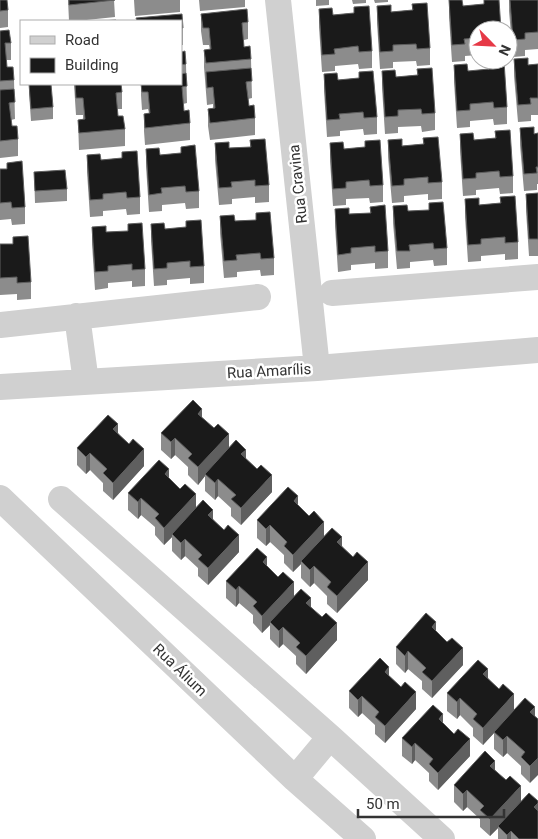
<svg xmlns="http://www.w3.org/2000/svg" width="538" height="839" viewBox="0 0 538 839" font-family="Roboto,sans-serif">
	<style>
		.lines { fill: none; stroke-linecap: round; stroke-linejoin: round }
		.minor { stroke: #d0d0d0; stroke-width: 26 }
		.wall { fill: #8c8c8c }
		.shaded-wall { fill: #5f5f5f }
		.building { fill: #1a1a1a; stroke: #5f5f5f }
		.labels { text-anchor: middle; stroke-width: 5; stroke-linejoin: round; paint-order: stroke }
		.street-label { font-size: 15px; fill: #333; stroke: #fff }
	</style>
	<rect width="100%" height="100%" fill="#fff"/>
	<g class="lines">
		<!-- minor -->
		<path class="minor" d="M 278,0 L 317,368
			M 332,293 L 538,277
			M 77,316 L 86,382
			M 0,325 L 258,297
			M 0,387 L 317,368 L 538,350
			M 0,498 L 295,779 L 363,839
			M 61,499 L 330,737 L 442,839
			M 295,779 L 330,737"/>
	</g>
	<!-- wall -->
	<path class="wall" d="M 0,0 L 8,10 L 8,27 L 0,28 Z
		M 68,0 L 114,0 L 115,17 L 77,21 L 69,21 Z
		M 134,0 L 180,0 L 180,12 L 135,16 Z
		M 199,0 L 245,0 L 245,7 L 200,11 Z
		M 316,0 L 329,0 L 329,5 L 316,6 Z
		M 352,0 L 366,0 L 366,3 L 353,4 Z
		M 374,0 L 388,0 L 388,2 L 375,3 Z
		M 449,0 L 463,6 L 484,4 L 484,0 L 499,0 L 478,30 L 478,55 L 465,56 L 465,61 L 452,62 L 449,17 Z
		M 509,0 L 538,0 L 538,49 L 525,50 L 525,56 L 513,57 L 509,11 Z
		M 412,4 L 430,48 L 430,65 L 417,66 L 416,61 L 393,62 L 393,68 L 380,69 L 377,23 L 377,6 L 391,12 L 412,10 Z
		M 354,7 L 372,51 L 372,68 L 359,69 L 358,64 L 335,66 L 335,71 L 322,72 L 319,27 L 319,9 L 333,15 L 354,13 Z
		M 201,14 L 248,22 L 248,39 L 244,40 L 244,47 L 251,59 L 252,98 L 248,99 L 249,106 L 255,118 L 255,135 L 210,140 L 208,126 L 208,109 L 213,108 L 213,104 L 207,105 L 204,67 L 204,50 L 210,50 L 209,45 L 203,45 L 201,31 Z
		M 181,21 L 183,28 L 183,45 L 181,45 Z
		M 0,31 L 11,43 L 11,60 L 7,60 L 7,67 L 14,80 L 15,119 L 11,120 L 12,126 L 18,139 L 18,156 L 0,158 Z
		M 181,52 L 186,64 L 187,103 L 183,104 L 184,111 L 190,123 L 190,140 L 145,145 L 144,131 L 144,114 L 149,113 L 148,109 L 142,110 L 141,95 L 141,84 L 181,84 Z
		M 514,59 L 528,65 L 538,64 L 538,115 L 531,115 L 531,121 L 518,122 L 514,76 Z
		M 454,65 L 468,71 L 507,107 L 507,124 L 494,125 L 493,119 L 470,121 L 470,127 L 457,128 L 454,82 Z
		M 417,69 L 435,113 L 435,130 L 422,132 L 421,126 L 398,127 L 398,133 L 385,134 L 382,88 L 382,71 L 396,77 L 417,75 Z
		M 359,72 L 377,117 L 377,134 L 364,135 L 363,129 L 340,131 L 340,136 L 327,137 L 324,91 L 324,74 L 338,80 L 359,78 Z
		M 29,84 L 53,107 L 53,119 L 31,121 L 29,93 Z
		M 74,84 L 121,84 L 122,92 L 122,109 L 117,109 L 118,116 L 125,129 L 125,146 L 79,150 L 78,120 L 83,119 L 83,115 L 76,115 L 75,100 Z
		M 520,128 L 534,134 L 538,133 L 538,184 L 537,184 L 537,190 L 524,191 L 520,145 Z
		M 495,131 L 513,176 L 513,193 L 500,194 L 499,188 L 476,190 L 476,195 L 463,196 L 460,151 L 460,134 L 474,140 L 495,138 Z
		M 423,138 L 442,182 L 442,199 L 428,200 L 428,194 L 404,196 L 404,202 L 392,203 L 388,157 L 388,140 L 402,146 L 423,144 Z
		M 250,140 L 269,185 L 269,202 L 255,203 L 255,197 L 232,199 L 232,204 L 219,205 L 215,160 L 215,143 L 229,148 L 250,147 Z
		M 365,141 L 383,185 L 383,202 L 370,203 L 369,198 L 346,199 L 346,205 L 333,206 L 330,161 L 330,143 L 344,149 L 365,147 Z
		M 181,147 L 199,191 L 199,208 L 186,209 L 185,203 L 162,205 L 162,211 L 149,212 L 146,166 L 146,149 L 160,155 L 181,153 Z
		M 122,152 L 140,197 L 140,214 L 127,215 L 126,209 L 103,211 L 103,216 L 90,217 L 87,172 L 87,155 L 101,160 L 122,158 Z
		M 7,163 L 25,207 L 25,224 L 12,225 L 11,219 L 0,220 L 0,169 L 7,169 Z
		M 34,172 L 67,189 L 67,201 L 35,203 Z
		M 538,193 L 538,256 L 529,256 L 526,211 L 526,194 Z
		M 500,197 L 518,242 L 518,259 L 505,260 L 505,254 L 481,256 L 481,261 L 468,262 L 465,217 L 465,199 L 479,205 L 500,203 Z
		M 393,206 L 408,211 L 447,248 L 447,265 L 434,266 L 433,260 L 410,262 L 410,268 L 397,269 L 393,223 Z
		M 370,207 L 388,251 L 388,268 L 375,269 L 375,263 L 351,265 L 351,270 L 338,272 L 335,226 L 335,209 L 349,214 L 370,213 Z
		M 256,213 L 274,258 L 274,275 L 261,276 L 260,270 L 237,272 L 237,277 L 224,278 L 220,233 L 220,216 L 235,221 L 256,220 Z
		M 186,221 L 204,266 L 204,283 L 190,284 L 190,278 L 167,280 L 167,285 L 154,286 L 151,241 L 151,224 L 165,229 L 186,228 Z
		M 92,227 L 145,269 L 145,286 L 132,287 L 132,281 L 108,283 L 108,288 L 95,290 L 92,244 Z
		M 13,237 L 31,282 L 31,299 L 17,300 L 17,294 L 0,295 L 0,244 L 13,244 Z
		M 202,418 L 229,448 L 246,459 L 272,492 L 241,525 L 231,516 L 231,508 L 218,496 L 215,500 L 205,491 L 205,476 L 198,485 L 188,475 L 188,467 L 175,455 L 171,459 L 161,450 L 161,433 Z
		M 118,433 L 144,466 L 113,500 L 103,491 L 103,483 L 90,470 L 86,474 L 77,465 L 77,448 Z
		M 169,478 L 196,508 L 213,519 L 239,552 L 208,585 L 198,576 L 198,568 L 185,556 L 181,560 L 172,551 L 172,537 L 164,545 L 155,535 L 155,527 L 141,515 L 138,519 L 128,510 L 128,493 Z
		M 298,505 L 324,536 L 342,546 L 368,580 L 337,613 L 327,604 L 327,596 L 314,583 L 310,587 L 301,578 L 301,564 L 293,572 L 284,563 L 284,555 L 270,542 L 266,546 L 257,538 L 257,520 Z
		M 267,566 L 294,596 L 311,607 L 337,640 L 306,674 L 296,664 L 296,656 L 283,644 L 279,648 L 270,639 L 270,625 L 262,633 L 253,623 L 253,615 L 239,603 L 236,607 L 226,598 L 226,581 Z
		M 436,632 L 463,665 L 432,698 L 422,689 L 422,681 L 408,669 L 405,673 L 396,664 L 396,647 Z
		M 389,676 L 416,709 L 385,743 L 375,734 L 375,725 L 362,713 L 358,717 L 349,708 L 349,691 Z
		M 488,678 L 514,709 L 535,707 L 530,783 L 521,774 L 521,766 L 507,753 L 503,757 L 494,749 L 494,733 L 483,745 L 473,736 L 473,728 L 460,715 L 457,719 L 447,711 L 447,693 Z
		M 443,723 L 470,756 L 438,790 L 429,781 L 429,773 L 415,760 L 412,764 L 402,756 L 402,738 Z
		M 495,770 L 521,801 L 538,839 L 498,839 L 498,828 L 490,836 L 480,827 L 480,819 L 467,807 L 463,811 L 454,802 L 454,785 Z"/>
	<!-- shaded-wall -->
	<path class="shaded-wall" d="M 202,409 L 202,426 L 198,414 Z
		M 118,424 L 118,441 L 113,429 Z
		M 229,434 L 229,451 L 205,474 L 205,476 L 198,485 L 198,467 Z
		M 175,438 L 175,455 L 171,459 L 171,442 Z
		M 144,449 L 144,466 L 113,500 L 113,483 Z
		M 246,450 L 246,467 L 241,454 Z
		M 90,453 L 90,470 L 86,474 L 86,457 Z
		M 169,469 L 169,486 L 165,474 Z
		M 272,475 L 272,492 L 241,525 L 241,508 Z
		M 218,479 L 218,496 L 215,500 L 215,483 Z
		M 196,494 L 196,511 L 172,534 L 172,537 L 164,545 L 164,528 Z
		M 298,496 L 298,514 L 294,501 Z
		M 141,498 L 141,515 L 138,519 L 138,502 Z
		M 213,510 L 213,527 L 208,515 Z
		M 324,522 L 324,539 L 301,561 L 301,564 L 293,572 L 293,555 Z
		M 270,525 L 270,542 L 266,546 L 266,529 Z
		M 239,535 L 239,552 L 208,585 L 208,568 Z
		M 342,537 L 342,554 L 337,542 Z
		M 185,539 L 185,556 L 181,560 L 181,543 Z
		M 267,557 L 267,574 L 263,562 Z
		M 368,562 L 368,580 L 337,613 L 337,596 Z
		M 314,566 L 314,583 L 310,587 L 310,570 Z
		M 294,582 L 294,599 L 270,622 L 270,625 L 262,633 L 262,616 Z
		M 239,586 L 239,603 L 236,607 L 236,590 Z
		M 311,598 L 311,615 L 306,603 Z
		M 436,622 L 436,639 L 432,627 Z
		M 337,623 L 337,640 L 306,674 L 306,656 Z
		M 283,627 L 283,644 L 279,648 L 279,631 Z
		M 463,648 L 463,665 L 432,698 L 432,681 Z
		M 408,651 L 408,669 L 405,673 L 405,656 Z
		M 389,667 L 389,684 L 385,672 Z
		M 488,669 L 488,686 L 483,674 Z
		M 416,692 L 416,709 L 385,743 L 385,726 Z
		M 514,694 L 514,711 L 494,732 L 494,733 L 483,745 L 483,728 Z
		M 362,696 L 362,713 L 358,717 L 358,700 Z
		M 460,698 L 460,715 L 457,719 L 457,702 Z
		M 535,707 L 535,724 L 530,712 Z
		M 443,714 L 443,731 L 439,719 Z
		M 507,736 L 507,753 L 503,757 L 503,740 Z
		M 470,739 L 470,756 L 438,790 L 438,773 Z
		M 415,743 L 415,760 L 412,764 L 412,747 Z
		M 538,758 L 538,775 L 530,783 L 530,766 Z
		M 495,761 L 495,778 L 490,766 Z
		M 521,786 L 521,803 L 498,826 L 498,828 L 490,836 L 490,819 Z
		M 467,790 L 467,807 L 463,811 L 463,794 Z
		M 538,803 L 538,820 L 534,807 Z
		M 511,831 L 511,839 L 507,839 L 507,835 Z"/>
	<!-- building -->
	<path class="building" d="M 0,0 L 7,0 L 8,10 L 0,11 Z
		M 69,0 L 115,0 L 69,5 Z
		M 449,0 L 462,0 L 463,6 L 484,4 L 484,0 L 499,0 L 501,30 L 478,30 L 478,38 L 464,39 L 465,44 L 452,45 Z
		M 510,0 L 538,0 L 538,32 L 525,33 L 525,39 L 513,40 Z
		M 427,3 L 430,48 L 417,49 L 416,44 L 393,45 L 393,51 L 380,52 L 377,6 L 391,5 L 391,12 L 413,10 L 412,4 Z
		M 369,6 L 372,51 L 359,52 L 358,46 L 334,49 L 335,54 L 322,55 L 319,9 L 332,8 L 333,15 L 354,13 L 354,7 Z
		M 247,9 L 248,22 L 242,23 L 244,47 L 250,46 L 251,59 L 206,63 L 204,50 L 211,49 L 209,28 L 203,28 L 201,14 Z
		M 182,14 L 183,28 L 181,28 L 181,21 L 137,21 L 136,18 Z
		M 116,20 L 116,21 L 100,21 Z
		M 9,30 L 11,43 L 5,43 L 7,67 L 13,67 L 14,80 L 0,81 L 0,31 Z
		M 185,51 L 186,64 L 181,65 L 181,52 Z
		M 528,58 L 528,65 L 538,64 L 538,98 L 530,98 L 531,104 L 518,105 L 514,59 Z
		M 504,61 L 507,107 L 494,108 L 493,102 L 470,104 L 470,110 L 457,111 L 454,65 L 467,64 L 468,71 L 489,69 L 489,62 Z
		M 251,68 L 252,81 L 246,82 L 249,106 L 254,105 L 255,118 L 210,123 L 208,109 L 215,108 L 213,87 L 207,88 L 206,72 Z
		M 432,68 L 435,113 L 422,114 L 421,109 L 398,110 L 398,116 L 385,117 L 382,71 L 395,70 L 396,77 L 418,75 L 417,69 Z
		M 373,71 L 377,117 L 364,118 L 363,112 L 339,114 L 340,119 L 327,120 L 324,74 L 337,73 L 338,80 L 359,78 L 359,72 Z
		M 186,73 L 187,86 L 182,87 L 184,111 L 189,110 L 190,123 L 145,128 L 144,114 L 150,113 L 148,92 L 142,92 L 141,84 L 181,84 L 181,74 Z
		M 29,84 L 51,84 L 53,107 L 31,109 Z
		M 75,84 L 121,84 L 122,92 L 116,93 L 118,116 L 123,116 L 125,129 L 79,133 L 78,120 L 85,119 L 83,98 L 76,98 Z
		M 14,89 L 15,102 L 9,103 L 12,126 L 17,126 L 18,139 L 0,141 L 0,90 Z
		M 534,127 L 534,134 L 538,133 L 538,167 L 536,167 L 537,173 L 524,174 L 520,128 Z
		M 510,130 L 513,176 L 500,177 L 499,171 L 476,173 L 476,178 L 463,179 L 460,134 L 473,133 L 474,140 L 496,138 L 495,131 Z
		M 438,137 L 442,182 L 428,183 L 428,177 L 404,179 L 404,185 L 392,186 L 388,140 L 402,139 L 402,146 L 424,144 L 423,138 Z
		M 265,139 L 269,185 L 255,186 L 255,180 L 231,182 L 232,187 L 219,188 L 215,143 L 229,142 L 229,148 L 251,147 L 250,140 Z
		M 380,140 L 383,185 L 370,186 L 369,180 L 346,182 L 346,188 L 333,189 L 330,143 L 343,142 L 344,149 L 365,147 L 365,141 Z
		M 195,145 L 199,191 L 186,192 L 185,186 L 161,188 L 162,193 L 149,195 L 146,149 L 159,148 L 160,155 L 181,153 L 181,147 Z
		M 137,151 L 140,197 L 127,198 L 126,192 L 103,194 L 103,199 L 90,200 L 87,155 L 100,154 L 101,160 L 122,158 L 122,152 Z
		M 22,161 L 25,207 L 12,208 L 11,202 L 0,203 L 0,169 L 7,169 L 7,163 Z
		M 65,170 L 67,189 L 35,191 L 34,172 Z
		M 538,193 L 538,239 L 529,239 L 526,194 Z
		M 515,196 L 518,242 L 505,243 L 505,237 L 481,239 L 481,244 L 468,245 L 465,199 L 479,198 L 479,205 L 501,203 L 500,197 Z
		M 443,202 L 447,248 L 434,249 L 433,243 L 409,245 L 410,251 L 397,251 L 393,206 L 407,205 L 408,211 L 429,210 L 429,203 Z
		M 385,205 L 388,251 L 375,252 L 375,246 L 351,248 L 351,253 L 338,255 L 335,209 L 349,208 L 349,214 L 371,213 L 370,207 Z
		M 270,212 L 274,258 L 261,259 L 260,253 L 236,255 L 237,260 L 224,261 L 220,216 L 234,215 L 235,221 L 256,220 L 256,213 Z
		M 201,220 L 204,266 L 190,267 L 190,261 L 167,263 L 167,268 L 154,269 L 151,224 L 164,223 L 165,229 L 186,227 L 186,221 Z
		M 142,223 L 145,269 L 132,270 L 132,264 L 108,266 L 108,271 L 95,272 L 92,227 L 106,226 L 106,232 L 128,231 L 128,224 Z
		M 28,236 L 31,282 L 17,283 L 17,277 L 0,278 L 0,244 L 13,244 L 13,237 Z
		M 193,400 L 202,409 L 198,414 L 214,428 L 218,424 L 229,434 L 198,467 L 188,458 L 192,454 L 175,438 L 171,442 L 161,433 Z
		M 108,415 L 118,424 L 113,429 L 129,444 L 133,439 L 144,449 L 113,483 L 103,473 L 107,469 L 90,453 L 86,457 L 77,448 Z
		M 236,440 L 246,450 L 241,454 L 257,469 L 261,465 L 272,475 L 241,508 L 231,499 L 236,495 L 218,479 L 215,483 L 205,474 Z
		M 159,460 L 169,469 L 165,474 L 180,489 L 185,484 L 196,494 L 164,528 L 155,518 L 159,514 L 141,498 L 138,502 L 128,493 Z
		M 288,487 L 298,496 L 294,501 L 309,516 L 314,511 L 324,522 L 293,555 L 284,546 L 287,542 L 270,525 L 266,529 L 257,520 Z
		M 203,500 L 213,510 L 208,515 L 224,530 L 228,525 L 239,535 L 208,568 L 198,559 L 202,555 L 185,539 L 181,543 L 172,534 Z
		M 332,528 L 342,537 L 337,542 L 353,557 L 357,552 L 368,562 L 337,596 L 327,587 L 331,582 L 314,566 L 310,570 L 301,561 Z
		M 257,548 L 267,557 L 263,562 L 278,577 L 283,572 L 294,582 L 262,616 L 253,606 L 257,602 L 239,586 L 236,590 L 226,581 Z
		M 301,589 L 311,598 L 306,603 L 322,617 L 326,613 L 337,623 L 306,656 L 296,647 L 300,643 L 283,627 L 279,631 L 270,622 Z
		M 426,613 L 436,622 L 432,627 L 447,642 L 452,638 L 463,648 L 432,681 L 422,672 L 426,668 L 408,651 L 405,656 L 396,647 Z
		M 380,658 L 389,667 L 385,672 L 401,687 L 405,682 L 416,692 L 385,726 L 375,717 L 379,712 L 362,696 L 358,700 L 349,691 Z
		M 478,660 L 488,669 L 483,674 L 499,689 L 503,684 L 514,694 L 483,728 L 473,719 L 477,714 L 460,698 L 457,702 L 447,693 Z
		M 525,698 L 535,707 L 530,712 L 538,719 L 538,758 L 530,766 L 521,757 L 525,752 L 507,736 L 503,740 L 494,732 Z
		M 433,705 L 443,714 L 439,719 L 454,734 L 458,729 L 470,739 L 438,773 L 429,764 L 433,759 L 415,743 L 412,747 L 402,738 Z
		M 485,751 L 495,761 L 490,766 L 506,780 L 510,776 L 521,786 L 490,819 L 480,810 L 484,806 L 467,790 L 463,794 L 454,785 Z
		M 529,793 L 538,801 L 538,803 L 534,807 L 538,811 L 538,839 L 519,839 L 511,831 L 507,835 L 498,826 Z"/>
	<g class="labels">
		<!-- street labels -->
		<g class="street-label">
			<text transform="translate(298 184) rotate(-96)" y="5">Rua Cravina</text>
			<text transform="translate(269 371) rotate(-3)" y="5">Rua Amarílis</text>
			<text transform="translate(180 670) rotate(44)" y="5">Rua Álium</text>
		</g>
	</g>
	<!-- legend -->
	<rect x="20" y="20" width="162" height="65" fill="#ffffff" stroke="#adadad"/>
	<rect x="30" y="36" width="25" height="8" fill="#d0d0d0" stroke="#adadad"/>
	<text x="65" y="45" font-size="15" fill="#333333">Road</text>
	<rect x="30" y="58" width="25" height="15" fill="#1a1a1a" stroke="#adadad"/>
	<text x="65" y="70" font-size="15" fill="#333333">Building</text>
	<!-- north arrow -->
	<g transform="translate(493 45) rotate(114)"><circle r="24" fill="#ffffff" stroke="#adadad"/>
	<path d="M0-4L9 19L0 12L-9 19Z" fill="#e63946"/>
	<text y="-8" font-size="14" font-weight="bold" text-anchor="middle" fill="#333333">N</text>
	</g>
	<!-- scale -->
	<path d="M358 809v8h146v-8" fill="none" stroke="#333333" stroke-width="2.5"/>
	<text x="366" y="809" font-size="15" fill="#333333" stroke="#ffffff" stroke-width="4" paint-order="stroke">50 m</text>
</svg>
